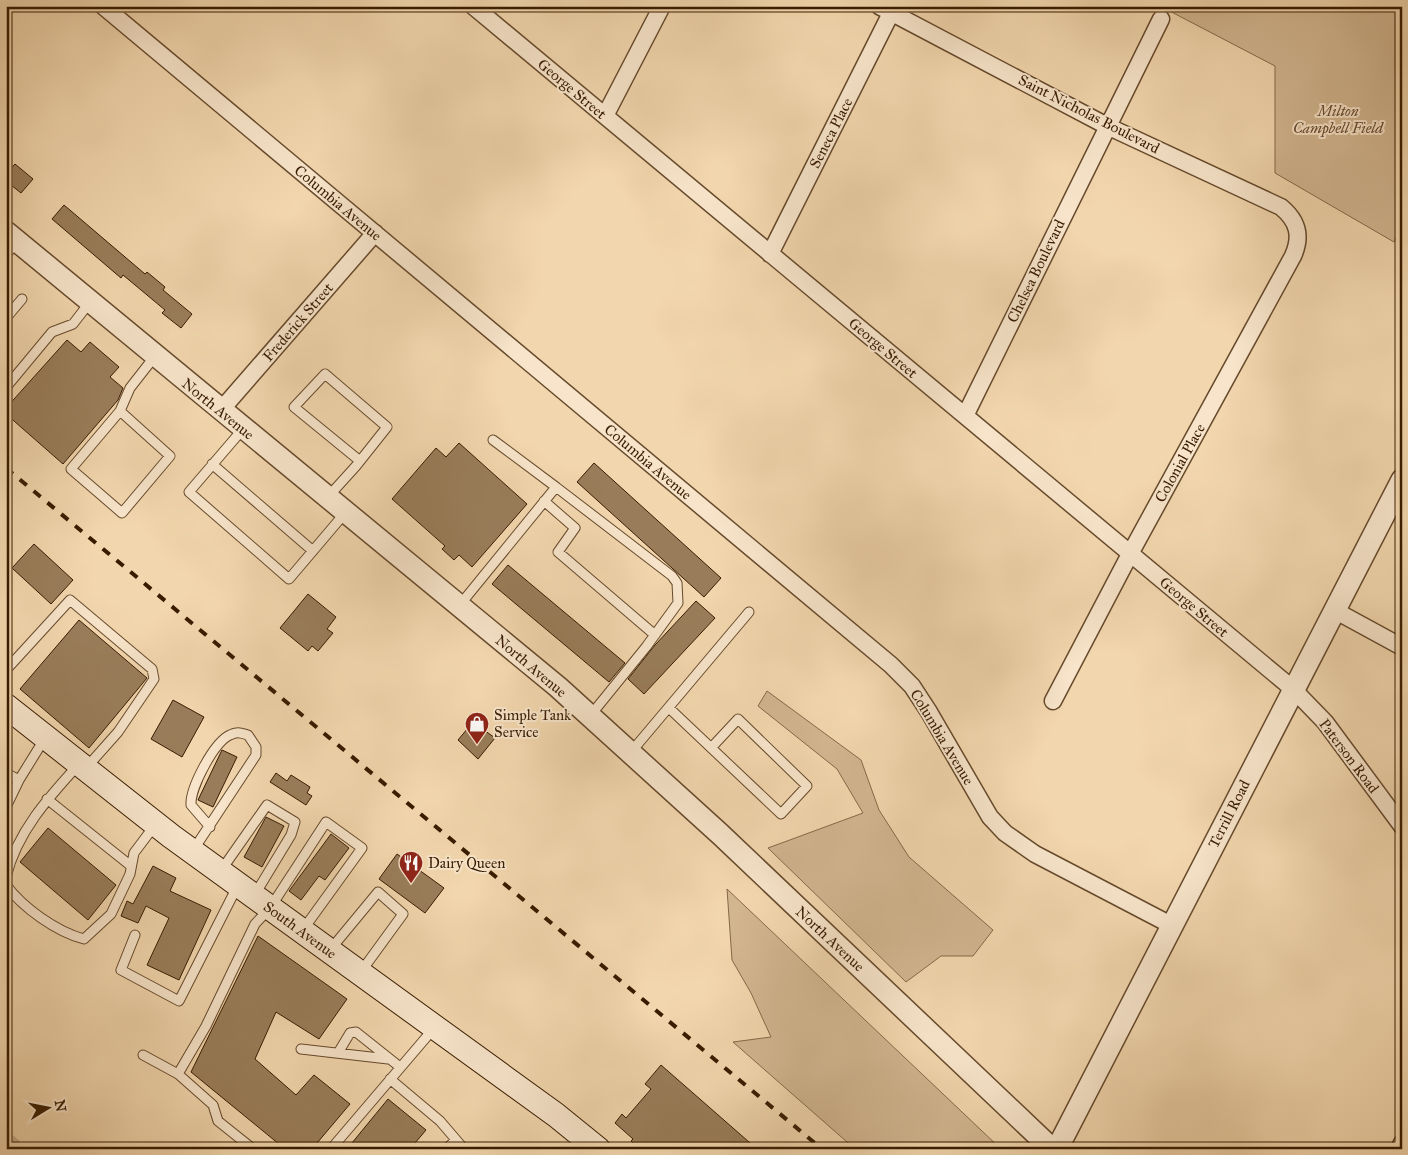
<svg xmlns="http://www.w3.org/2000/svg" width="1408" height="1155" viewBox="0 0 1408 1155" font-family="'IM FELL Great Primer',serif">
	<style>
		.green { fill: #d2b690; stroke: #856948 }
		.building { fill: #997d5a; stroke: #381c01 }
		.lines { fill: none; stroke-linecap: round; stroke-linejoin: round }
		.tertiary-tunnel { stroke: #cdb18b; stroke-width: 21; stroke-dasharray: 21 11; stroke-linecap: butt }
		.service-casing { stroke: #664a2c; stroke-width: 11 }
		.minor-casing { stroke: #664a2c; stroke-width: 19 }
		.tertiary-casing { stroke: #664a2c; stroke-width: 24 }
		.secondary-casing { stroke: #381c01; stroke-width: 26 }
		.service { stroke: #f7e4ca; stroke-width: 9 }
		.minor { stroke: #f7e4ca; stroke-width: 16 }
		.tertiary { stroke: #f7e4ca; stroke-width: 21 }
		.secondary { stroke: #f7e4ca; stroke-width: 24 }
		.rail { stroke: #381c01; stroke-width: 4; stroke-dasharray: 9 9; stroke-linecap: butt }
		.labels { text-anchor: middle; stroke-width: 4; stroke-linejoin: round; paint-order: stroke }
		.street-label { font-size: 15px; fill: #381c01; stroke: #f7e4ca }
		.park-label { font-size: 15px; font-style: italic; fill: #664a2c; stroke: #f7e4ca }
		.poi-label { font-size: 15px; fill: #381c01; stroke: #f7e4ca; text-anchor: start }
	</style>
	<rect width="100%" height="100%" fill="#f2d6ad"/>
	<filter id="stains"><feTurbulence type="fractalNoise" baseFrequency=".004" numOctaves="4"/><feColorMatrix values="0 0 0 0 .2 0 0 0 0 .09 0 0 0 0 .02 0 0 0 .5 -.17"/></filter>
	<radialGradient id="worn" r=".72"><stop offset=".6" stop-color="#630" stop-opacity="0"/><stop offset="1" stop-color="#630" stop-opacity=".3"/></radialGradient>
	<!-- green -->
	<path class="green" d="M 1160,6 L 1402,6 L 1402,226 L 1394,242 L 1275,173 L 1275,66 Z
		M 767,691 L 861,760 L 879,810 L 909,857 L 993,930 L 973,956 L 941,956 L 906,982 L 768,848 L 863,813 L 837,769 L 758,706 Z
		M 727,889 L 1001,1149 L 855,1149 L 733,1042 L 771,1037 L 751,993 L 732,960 Z"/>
	<!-- building -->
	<path class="building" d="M 15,164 L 33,179 L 21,193 L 6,181 L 6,174 Z
		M 64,205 L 145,274 L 147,272 L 165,287 L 163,290 L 192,314 L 181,328 L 162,313 L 165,310 L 123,275 L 121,278 L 52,219 Z
		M 67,340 L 81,352 L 90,342 L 119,367 L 110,377 L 123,388 L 118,400 L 63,464 L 6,414 L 6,408 Z
		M 459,443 L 527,504 L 472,567 L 459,555 L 454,560 L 442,549 L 445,546 L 392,499 L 436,448 L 446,457 Z
		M 594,463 L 721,578 L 704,597 L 577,482 Z
		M 34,544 L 73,580 L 51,604 L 12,568 Z
		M 508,565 L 625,663 L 609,682 L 492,584 Z
		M 308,594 L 336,617 L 327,629 L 333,633 L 318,651 L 312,646 L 308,651 L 280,628 Z
		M 696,601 L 715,618 L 644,694 L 628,679 L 655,645 Z
		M 79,620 L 147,678 L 89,748 L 20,689 Z
		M 173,700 L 204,717 L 182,757 L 151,739 Z
		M 473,722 L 495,738 L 478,759 L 458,740 Z
		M 222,750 L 237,757 L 213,807 L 198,800 Z
		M 276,773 L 287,781 L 291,775 L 310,787 L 307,793 L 312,796 L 306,805 L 270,782 Z
		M 266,817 L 284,826 L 262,867 L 244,857 Z
		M 48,828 L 116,885 L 88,920 L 20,862 Z
		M 331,834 L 349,848 L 325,880 L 319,876 L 301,900 L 289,891 Z
		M 397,854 L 444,888 L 425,913 L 379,879 Z
		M 153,866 L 176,878 L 170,891 L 211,910 L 179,980 L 147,965 L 169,918 L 146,906 L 138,923 L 121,916 L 127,901 L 133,904 Z
		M 258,936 L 347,999 L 319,1039 L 276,1012 L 255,1059 L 296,1095 L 314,1075 L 350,1104 L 312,1149 L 285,1149 L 191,1072 Z
		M 661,1065 L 757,1149 L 640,1149 L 631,1141 L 633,1139 L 615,1123 L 622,1114 L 626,1118 L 651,1089 L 645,1084 Z
		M 388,1099 L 426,1130 L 410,1149 L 347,1149 Z"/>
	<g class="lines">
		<!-- tertiary-tunnel -->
		<path class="tertiary-tunnel" d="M 6,1143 L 13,1149"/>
		<defs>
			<path id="service" d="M 6,255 L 17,241
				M 6,318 L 22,299
				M 6,384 L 8,385 L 52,332 L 73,324 L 90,302
				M 120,411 L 71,469 L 122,513 L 170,456 L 120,411 L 130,388 L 155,356
				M 243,429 L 189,492 L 289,579 L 345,513
				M 493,440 L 556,487
				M 212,464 L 313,551
				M 327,498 L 356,466 L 360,461 L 387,427 L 325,374 L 294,407 L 360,461
				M 544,501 L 575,528 L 558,552 L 655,635
				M 459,606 L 556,487 L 672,576 L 677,583 L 678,603 L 646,647 L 590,716
				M 6,670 L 70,600 L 152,669 L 154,679 L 118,732 L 86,768
				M 669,708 L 781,814 L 807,786 L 738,719 L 711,748
				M 631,752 L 749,612
				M 6,773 L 19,780 L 45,738
				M 47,799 L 131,866
				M 6,807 L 19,780
				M 192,852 L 256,755 L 256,747 L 248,735 C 241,733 237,731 230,735 C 214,742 190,788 191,805 L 210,827
				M 220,872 L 267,805 L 295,822 L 291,835 L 254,896
				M 6,877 C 17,832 48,798 79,764
				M 6,885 C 23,908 57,932 84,939 L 111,914 L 130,874 L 134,853 L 155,825
				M 135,935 L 121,970 L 179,1001 L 238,885
				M 330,950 L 378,892 L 403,914 L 360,973
				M 301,1049 L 388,1059
				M 338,1053 L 350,1033 L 356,1032 L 400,1067
				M 143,1055 L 178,1074
				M 390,1079 L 440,1121 L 464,1149
				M 253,1149 L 218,1121 L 213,1105 L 178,1074 L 206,1026 L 255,924 L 270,908 L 326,822 L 362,848 L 302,931
				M 331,1149 L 435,1027
				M 446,1149 L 456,1140"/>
			<path id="minor" d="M 103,6 L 891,665 L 912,686 L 929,712 L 990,817 L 1005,833 L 1035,854 L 1171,925
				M 473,6 L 1293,689 L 1325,722 L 1402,826
				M 879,6 L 1107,126 L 1281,207 C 1298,221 1302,236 1293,256 L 1130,554 L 1053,701
				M 605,116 L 662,6
				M 770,254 L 891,13
				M 221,410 L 375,233
				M 965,416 L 1161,19
				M 1334,610 L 1402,647
				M 1399,1149 L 1402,1143"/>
			<path id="tertiary" d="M 6,232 L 558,687 L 720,834 L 1052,1149
				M 1057,1149 L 1402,480"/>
			<path id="secondary" d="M 6,706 L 171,836 L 556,1115 L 598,1149"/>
		</defs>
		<!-- service casing -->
		<use href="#service" class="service-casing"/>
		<!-- minor casing -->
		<use href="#minor" class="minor-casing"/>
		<!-- tertiary casing -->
		<use href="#tertiary" class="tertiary-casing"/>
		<!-- secondary casing -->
		<use href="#secondary" class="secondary-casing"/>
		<!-- service -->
		<use href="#service" class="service"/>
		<!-- minor -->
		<use href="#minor" class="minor"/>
		<!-- tertiary -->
		<use href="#tertiary" class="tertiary"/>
		<!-- secondary -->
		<use href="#secondary" class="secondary"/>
		<!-- rail -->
		<path class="rail" d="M 6,468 L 822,1149"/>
	</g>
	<!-- icons -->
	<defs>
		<symbol id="shop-pin" viewBox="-11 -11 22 30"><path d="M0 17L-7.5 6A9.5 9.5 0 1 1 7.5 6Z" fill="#8f2418" stroke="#f7e4ca"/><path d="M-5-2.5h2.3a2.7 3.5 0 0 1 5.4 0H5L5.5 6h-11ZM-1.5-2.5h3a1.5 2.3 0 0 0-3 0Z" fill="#fff"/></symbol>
		<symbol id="restaurant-pin" viewBox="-11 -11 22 30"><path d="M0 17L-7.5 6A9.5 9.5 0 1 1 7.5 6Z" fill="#8f2418" stroke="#f7e4ca"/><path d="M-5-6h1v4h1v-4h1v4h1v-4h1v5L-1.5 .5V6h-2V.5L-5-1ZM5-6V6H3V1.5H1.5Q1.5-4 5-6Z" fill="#fff"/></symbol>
	</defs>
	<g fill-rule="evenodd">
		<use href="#shop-pin" x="463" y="710" width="28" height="38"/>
		<use href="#restaurant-pin" x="397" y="849" width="28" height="38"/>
	</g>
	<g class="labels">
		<!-- street labels -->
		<g class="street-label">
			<text transform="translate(572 89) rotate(40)" y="5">George Street</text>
			<text transform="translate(1089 114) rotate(27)" y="5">Saint Nicholas Boulevard</text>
			<text transform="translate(831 133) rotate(-63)" y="5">Seneca Place</text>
			<text transform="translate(338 203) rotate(40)" y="5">Columbia Avenue</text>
			<text transform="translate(1036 271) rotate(-64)" y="5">Chelsea Boulevard</text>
			<text transform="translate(298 322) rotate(-49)" y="5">Frederick Street</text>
			<text transform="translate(883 348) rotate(40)" y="5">George Street</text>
			<text transform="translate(218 409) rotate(39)" y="5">North Avenue</text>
			<text transform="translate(648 462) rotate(40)" y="5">Columbia Avenue</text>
			<text transform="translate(1180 463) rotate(-61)" y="5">Colonial Place</text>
			<text transform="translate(1194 607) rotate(40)" y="5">George Street</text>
			<text transform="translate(531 666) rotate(40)" y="5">North Avenue</text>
			<text transform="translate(942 737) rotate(59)" y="5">Columbia Avenue</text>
			<text transform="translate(1349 756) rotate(53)" y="5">Paterson Road</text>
			<text transform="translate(1229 814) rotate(-63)" y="5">Terrill Road</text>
			<text transform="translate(300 930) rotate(36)" y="5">South Avenue</text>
			<text transform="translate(830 939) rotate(43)" y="5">North Avenue</text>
		</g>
		<!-- park labels -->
		<g class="park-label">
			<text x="1338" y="116">Milton<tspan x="1338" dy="17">Campbell Field</tspan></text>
		</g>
		<!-- poi labels -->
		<g class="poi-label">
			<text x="494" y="720">Simple Tank<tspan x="494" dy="17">Service</tspan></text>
			<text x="428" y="868">Dairy Queen</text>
		</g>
	</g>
	<!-- margin -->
	<rect width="1408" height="1155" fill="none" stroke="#f2d6ad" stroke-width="25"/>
	<rect x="8" y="8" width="1393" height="1140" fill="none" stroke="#381c01" stroke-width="2.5"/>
	<rect x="12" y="12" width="1383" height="1130" fill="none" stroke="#381c01"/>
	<!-- north arrow -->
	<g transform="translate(48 1108) rotate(80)" stroke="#f7e4ca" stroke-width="4" paint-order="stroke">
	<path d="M0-4L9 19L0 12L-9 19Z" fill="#381c01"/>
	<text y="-8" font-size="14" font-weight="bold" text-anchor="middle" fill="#381c01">N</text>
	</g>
	<rect width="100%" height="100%" filter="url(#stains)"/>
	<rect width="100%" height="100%" fill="url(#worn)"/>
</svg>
